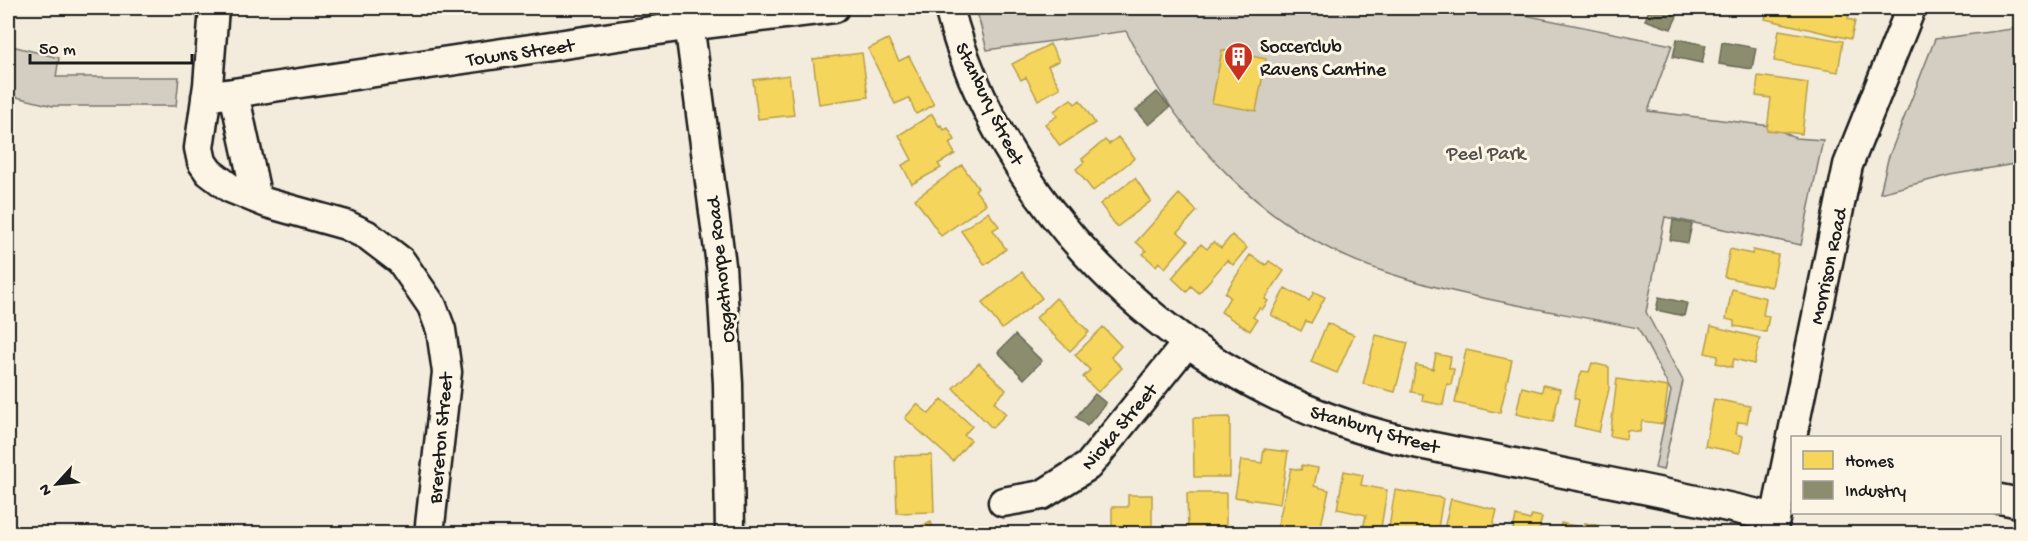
<svg xmlns="http://www.w3.org/2000/svg" width="2028" height="541" viewBox="0 0 2028 541" font-family="'Gochi Hand',sans-serif">
	<style>
		.green { fill: #d3cec1; stroke: #78756e; stroke-width: 1.5 }
		.homes { fill: #f6d55c; stroke: #b59e49; stroke-width: 1.5 }
		.industry { fill: #8c8c6e; stroke: #6a6a55; stroke-width: 1.5 }
		.lines { fill: none; stroke-linecap: round; stroke-linejoin: round }
		.minor-casing { stroke: #1c1c1c; stroke-width: 33 }
		.minor { stroke: #fcf5e5; stroke-width: 28 }
		.labels { text-anchor: middle; stroke-width: 6; stroke-linejoin: round; paint-order: stroke }
		.poi-label { font-size: 20px; fill: #1c1c1c; stroke: #fcf5e5; text-anchor: start }
		.street-label { font-size: 20px; fill: #1c1c1c; stroke: #fcf5e5 }
		.park-label { font-size: 20px; fill: #53514e; stroke: #fcf5e5 }
	</style>
	<rect width="100%" height="100%" fill="#f3ecdd"/>
	<filter id="ink" filterUnits="userSpaceOnUse"><feTurbulence type="fractalNoise" baseFrequency=".0167" numOctaves="2"/><feDisplacementMap in="SourceGraphic" scale="12" xChannelSelector="R" yChannelSelector="G"/><feConvolveMatrix kernelMatrix="1 2 1 2 8 2 1 2 1" color-interpolation-filters="sRGB"/></filter>
	<g filter="url(#ink)">
		<!-- green -->
		<path class="green" d="M 976,8 L 1490,8 L 1672,45 L 1648,111 L 1771,126 L 1795,138 L 1823,140 L 1801,245 L 1665,217 L 1646,312 L 1683,381 L 1663,470 L 1655,468 L 1671,391 L 1638,328 C 1554,311 1466,299 1385,272 C 1267,233 1180,141 1126,31 L 987,50 Z
			M 2020,28 L 2020,163 L 1950,175 L 1880,193 L 1888,159 L 1935,39 Z
			M 8,45 L 59,58 L 56,77 L 179,77 L 176,106 L 53,106 L 8,95 Z"/>
		<!-- homes -->
		<path class="homes" d="M 1768,8 L 1850,8 L 1848,19 L 1855,21 L 1851,39 L 1765,19 Z
			M 1779,30 L 1843,41 L 1838,72 L 1774,61 Z
			M 888,39 L 899,61 L 909,56 L 934,105 L 916,114 L 909,98 L 895,104 L 868,49 Z
			M 1050,44 L 1059,61 L 1048,66 L 1060,88 L 1038,100 L 1026,77 L 1021,80 L 1012,64 Z
			M 1222,50 L 1266,59 L 1256,111 L 1212,103 Z
			M 862,53 L 868,97 L 819,104 L 813,59 Z
			M 789,75 L 794,115 L 758,119 L 753,80 Z
			M 1758,76 L 1808,83 L 1802,134 L 1767,130 L 1771,98 L 1756,96 Z
			M 1071,99 L 1075,104 L 1080,100 L 1095,123 L 1060,146 L 1045,124 L 1057,116 L 1054,111 Z
			M 932,114 L 939,126 L 941,125 L 944,130 L 948,128 L 955,140 L 949,143 L 955,154 L 938,164 L 941,168 L 912,184 L 902,165 L 912,160 L 899,135 Z
			M 1118,137 L 1135,158 L 1093,191 L 1076,169 L 1084,162 L 1082,159 L 1105,140 L 1109,144 Z
			M 962,165 L 978,188 L 975,190 L 986,204 L 941,236 L 915,199 Z
			M 1135,178 L 1151,201 L 1117,227 L 1100,204 Z
			M 1179,194 L 1197,211 L 1178,232 L 1188,241 L 1165,268 L 1159,262 L 1156,266 L 1143,254 L 1146,251 L 1136,242 Z
			M 988,212 L 999,226 L 993,230 L 1006,249 L 985,265 L 961,231 Z
			M 1232,235 L 1247,248 L 1233,265 L 1227,260 L 1199,293 L 1191,286 L 1187,292 L 1172,278 L 1201,244 L 1207,249 L 1213,242 L 1221,248 Z
			M 1730,249 L 1752,254 L 1753,250 L 1778,255 L 1772,287 L 1724,277 Z
			M 1250,255 L 1266,265 L 1269,261 L 1284,271 L 1265,299 L 1268,301 L 1262,310 L 1259,308 L 1253,317 L 1257,320 L 1250,331 L 1221,312 L 1230,297 L 1225,293 Z
			M 1022,272 L 1042,298 L 1002,329 L 982,303 Z
			M 1285,288 L 1309,301 L 1314,292 L 1325,297 L 1311,323 L 1306,321 L 1301,331 L 1271,315 Z
			M 1732,289 L 1766,298 L 1763,315 L 1769,316 L 1766,332 L 1734,326 L 1734,321 L 1726,319 Z
			M 1056,298 L 1089,332 L 1070,351 L 1036,318 Z
			M 1327,323 L 1354,335 L 1337,373 L 1311,362 Z
			M 1711,326 L 1760,338 L 1754,364 L 1734,359 L 1732,367 L 1716,363 L 1718,356 L 1705,353 Z
			M 1103,327 L 1121,346 L 1111,357 L 1122,368 L 1098,392 L 1083,377 L 1090,370 L 1075,355 Z
			M 1376,335 L 1408,343 L 1395,392 L 1363,384 Z
			M 1466,350 L 1512,360 L 1500,413 L 1455,403 Z
			M 1436,354 L 1451,357 L 1449,368 L 1454,369 L 1451,385 L 1447,384 L 1443,405 L 1422,401 L 1423,394 L 1411,392 L 1416,365 L 1433,369 Z
			M 979,363 L 1006,390 L 994,402 L 1006,414 L 992,428 L 953,388 Z
			M 1592,363 L 1609,367 L 1609,389 L 1599,432 L 1574,426 L 1579,400 L 1574,398 L 1578,382 L 1582,371 L 1589,372 Z
			M 1617,379 L 1668,387 L 1663,424 L 1642,421 L 1640,432 L 1627,430 L 1626,439 L 1610,436 Z
			M 1543,385 L 1560,389 L 1553,422 L 1516,414 L 1522,387 L 1542,392 Z
			M 942,399 L 972,426 L 964,435 L 971,440 L 953,461 L 905,418 L 917,404 L 929,414 Z
			M 1714,399 L 1750,406 L 1747,423 L 1738,422 L 1736,434 L 1743,436 L 1740,453 L 1705,446 Z
			M 1230,417 L 1230,477 L 1194,477 L 1193,418 Z
			M 1264,449 L 1288,452 L 1280,504 L 1235,497 L 1241,460 L 1262,463 Z
			M 932,455 L 934,512 L 897,513 L 895,456 Z
			M 1302,465 L 1318,468 L 1314,486 L 1329,490 L 1319,534 L 1276,533 L 1291,468 L 1301,470 Z
			M 1344,471 L 1363,475 L 1361,485 L 1387,490 L 1380,534 L 1362,534 L 1366,515 L 1337,509 Z
			M 1395,490 L 1443,498 L 1437,534 L 1388,534 Z
			M 1187,493 L 1226,493 L 1226,529 L 1213,529 L 1214,534 L 1188,534 Z
			M 1128,495 L 1152,495 L 1152,534 L 1112,534 L 1112,507 L 1128,507 Z
			M 1451,499 L 1497,510 L 1491,534 L 1443,533 Z
			M 1532,515 L 1542,517 L 1538,534 L 1512,534 L 1516,516 L 1530,520 Z
			M 931,522 L 935,534 L 901,534 Z
			M 1561,523 L 1584,528 L 1585,523 L 1600,526 L 1599,534 L 1559,534 Z"/>
		<!-- industry -->
		<path class="industry" d="M 1650,8 L 1681,8 L 1671,29 L 1645,20 Z
			M 1677,39 L 1706,45 L 1702,63 L 1673,57 Z
			M 1722,42 L 1756,48 L 1752,69 L 1719,64 Z
			M 1157,92 L 1170,107 L 1149,125 L 1136,110 Z
			M 1673,220 L 1692,224 L 1688,243 L 1670,240 Z
			M 1659,297 L 1687,303 L 1684,316 L 1656,310 Z
			M 1015,335 L 1042,361 L 1024,379 L 998,352 Z
			M 1095,394 L 1106,403 L 1087,426 L 1076,417 Z"/>
		<g class="lines">
			<defs>
				<path id="minor" d="M 214,8 L 208,85 L 199,148 L 202,162 L 209,172 L 230,188 L 267,203 L 346,225 L 367,235 L 401,261 L 432,306 L 441,330 L 447,372 L 429,534
					M 687,8 L 721,265 L 728,384 L 730,534
					M 949,8 C 1000,202 1164,365 1352,426 C 1397,441 1444,449 1490,458 C 1585,478 1681,495 1775,518
					M 234,93 L 257,199
					M 206,97 L 679,27 L 834,8
					M 2000,499 L 2020,503
					M 1003,502 L 1042,495 L 1088,466 L 1187,343
					M 1772,534 L 1848,165 L 1911,8"/>
			</defs>
			<!-- minor casing -->
			<use href="#minor" class="minor-casing"/>
			<!-- minor -->
			<use href="#minor" class="minor"/>
		</g>
	</g>
	<!-- icons -->
	<defs>
		<symbol id="building-pin" viewBox="-11 -11 22 30"><path d="M0 17L-7.5 6A9.5 9.5 0 1 1 7.5 6Z" fill="#c8321e" stroke="#fcf5e5"/><path d="M-4-6H4V6H1V3H-1V6H-4ZM-2.5-4.3h1.7v1.8h-1.7ZM.8-4.3h1.7v1.8H.8ZM-2.5-1h1.7V.8h-1.7ZM.8-1h1.7V.8H.8Z" fill="#fff"/></symbol>
	</defs>
	<g fill-rule="evenodd">
		<use href="#building-pin" x="1222" y="40" width="33" height="45"/>
	</g>
	<g class="labels">
		<!-- poi labels -->
		<g class="poi-label">
			<text x="1260" y="52">Soccerclub<tspan x="1260" dy="23">Ravens Cantine</tspan></text>
		</g>
		<!-- street labels -->
		<g class="street-label">
			<text transform="translate(520 51) rotate(-8)" y="7">Towns Street</text>
			<text transform="translate(991 103) rotate(64)" y="7">Stanbury Street</text>
			<text transform="translate(1827 266) rotate(-78)" y="7">Morrison Road</text>
			<text transform="translate(719 270) rotate(-96)" y="7">Osgathorpe Road</text>
			<text transform="translate(1118 426) rotate(-50)" y="7">Nioka Street</text>
			<text transform="translate(1375 428) rotate(16)" y="7">Stanbury Street</text>
			<text transform="translate(439 438) rotate(-85)" y="7">Brereton Street</text>
		</g>
		<!-- park labels -->
		<g class="park-label">
			<text x="1486" y="159">Peel Park</text>
		</g>
	</g>
	<!-- margin -->
	<rect width="2028" height="541" fill="none" stroke="#fcf5e5" stroke-width="30"/>
	<rect x="15" y="15" width="1998" height="511" fill="none" stroke="#1c1c1c" stroke-width="2" filter="url(#ink)"/>
	<!-- legend -->
	<rect x="1791" y="436" width="210" height="78" fill="#fcf5e5" stroke="#a29e95" stroke-width="1.5"/>
	<rect x="1803" y="451" width="30" height="18" fill="#f6d55c" stroke="#a29e95" stroke-width="1.5"/>
	<text x="1845" y="466" font-size="18" fill="#1c1c1c">Homes</text>
	<rect x="1803" y="481" width="30" height="18" fill="#8c8c6e" stroke="#a29e95" stroke-width="1.5"/>
	<text x="1845" y="496" font-size="18" fill="#1c1c1c">Industry</text>
	<!-- north arrow -->
	<g transform="translate(57 484) rotate(243)" stroke="#fcf5e5" stroke-width="4.5" paint-order="stroke">
	<path d="M0-4.5L10 22L0 15L-10 22Z" fill="#1c1c1c"/>
	<text y="-9" font-size="16" font-weight="bold" text-anchor="middle" fill="#1c1c1c">N</text>
	</g>
	<!-- scale -->
	<path d="M30 54v9h162v-9" fill="none" stroke="#1c1c1c" stroke-width="3"/>
	<text x="39" y="54" font-size="18" fill="#1c1c1c" stroke="#fcf5e5" stroke-width="4.5" paint-order="stroke">50 m</text>
</svg>
